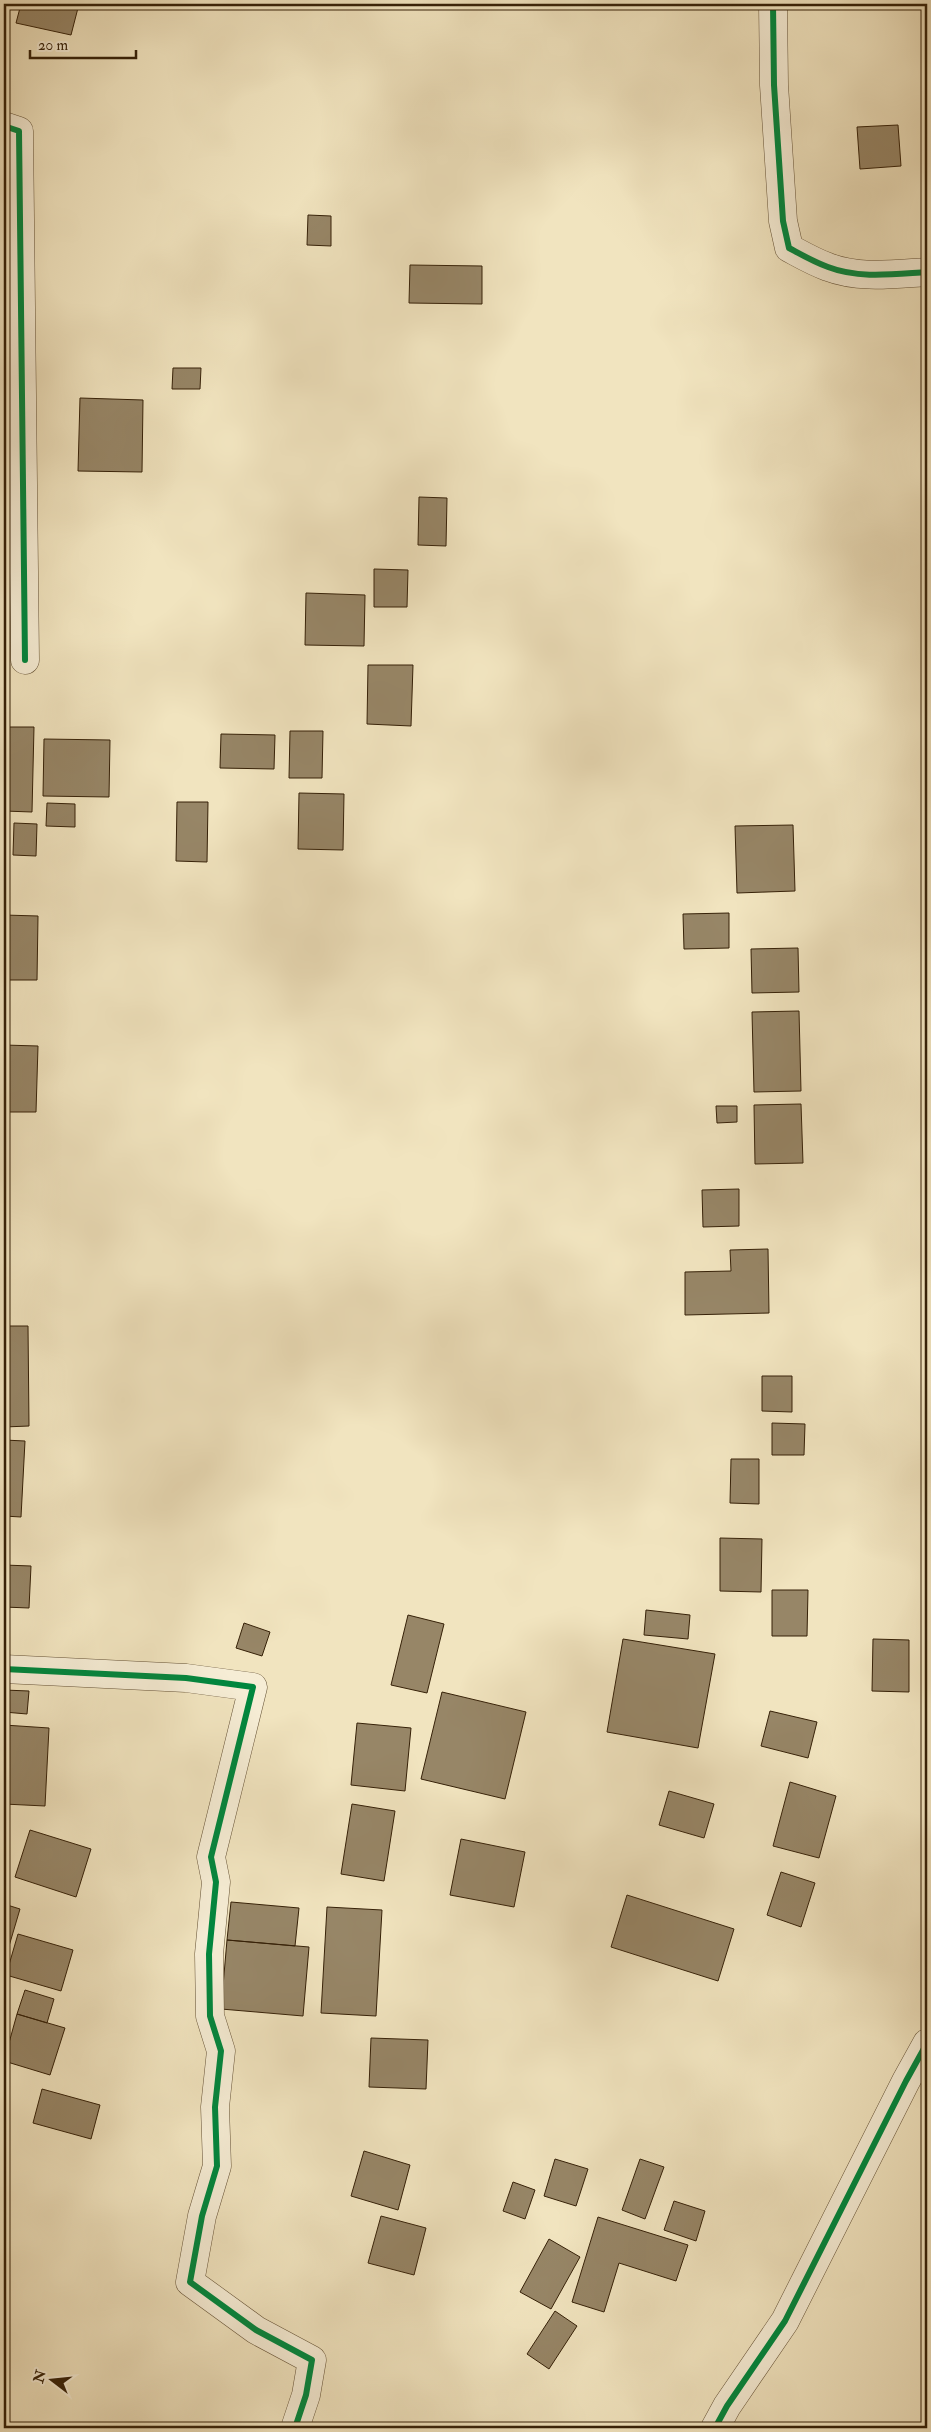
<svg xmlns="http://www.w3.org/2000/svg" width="931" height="2432" viewBox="0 0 931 2432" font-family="'IM FELL Double Pica',serif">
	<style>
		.building { fill: #978667; stroke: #362108 }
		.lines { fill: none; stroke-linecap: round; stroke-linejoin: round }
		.minor-casing { stroke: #655236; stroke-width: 29 }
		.minor { stroke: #f6edd5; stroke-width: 28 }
		.cycleway-casing { stroke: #f6edd5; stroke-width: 9 }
		.cycleway { stroke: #00873e; stroke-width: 6 }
	</style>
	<rect width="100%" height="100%" fill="#f1e4bf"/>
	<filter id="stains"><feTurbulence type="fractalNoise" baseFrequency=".004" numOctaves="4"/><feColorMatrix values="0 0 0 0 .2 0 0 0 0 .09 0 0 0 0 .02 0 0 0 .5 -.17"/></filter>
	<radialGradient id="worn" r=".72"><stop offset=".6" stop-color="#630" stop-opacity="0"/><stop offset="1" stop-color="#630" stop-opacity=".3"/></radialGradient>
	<!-- building -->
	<path class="building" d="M 21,4 L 79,4 L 71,35 L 16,23 Z
		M 898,125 L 901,166 L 860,169 L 857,127 Z
		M 308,215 L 331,216 L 331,246 L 307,245 Z
		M 410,265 L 482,266 L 482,304 L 409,303 Z
		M 173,368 L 201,368 L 200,389 L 172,389 Z
		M 80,398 L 143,400 L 142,472 L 78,471 Z
		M 419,497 L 447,498 L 446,546 L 418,545 Z
		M 374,569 L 408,570 L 407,607 L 374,607 Z
		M 306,593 L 365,595 L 364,646 L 305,645 Z
		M 368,665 L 413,665 L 411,726 L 367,724 Z
		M 4,727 L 34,727 L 32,812 L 4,811 Z
		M 290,731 L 323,731 L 322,778 L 289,778 Z
		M 221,734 L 275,735 L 274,769 L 220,768 Z
		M 44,739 L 110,740 L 109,797 L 43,796 Z
		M 299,793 L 344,794 L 343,850 L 298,849 Z
		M 177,802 L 208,802 L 207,862 L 176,861 Z
		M 47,803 L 75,804 L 75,827 L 46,826 Z
		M 14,823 L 37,824 L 36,856 L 13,855 Z
		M 793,825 L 795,891 L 737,893 L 735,826 Z
		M 729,913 L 729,948 L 684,949 L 683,914 Z
		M 4,915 L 38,916 L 37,980 L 4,980 Z
		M 798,948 L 799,992 L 752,993 L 751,949 Z
		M 799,1011 L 801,1091 L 754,1092 L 752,1012 Z
		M 4,1045 L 38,1046 L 36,1112 L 4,1112 Z
		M 801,1104 L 803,1163 L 755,1164 L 754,1105 Z
		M 716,1106 L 737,1106 L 737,1122 L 717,1123 Z
		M 739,1189 L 739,1226 L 703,1227 L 702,1190 Z
		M 768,1249 L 769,1313 L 685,1315 L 685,1272 L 731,1271 L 730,1250 Z
		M 4,1326 L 28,1326 L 29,1426 L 4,1427 Z
		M 762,1376 L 792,1376 L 792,1412 L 762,1411 Z
		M 772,1423 L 805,1424 L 804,1455 L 772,1455 Z
		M 4,1440 L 25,1441 L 21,1517 L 4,1516 Z
		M 731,1459 L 759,1459 L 759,1504 L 730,1503 Z
		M 720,1538 L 762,1539 L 761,1592 L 720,1591 Z
		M 4,1565 L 31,1566 L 29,1608 L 4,1607 Z
		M 772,1590 L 808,1590 L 807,1636 L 772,1636 Z
		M 646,1610 L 690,1615 L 688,1639 L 644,1635 Z
		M 408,1615 L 444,1624 L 427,1693 L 391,1685 Z
		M 244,1623 L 270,1632 L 262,1656 L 236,1648 Z
		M 623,1639 L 715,1654 L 698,1748 L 607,1732 Z
		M 873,1639 L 909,1640 L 909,1692 L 872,1691 Z
		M 4,1690 L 29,1691 L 27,1714 L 4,1712 Z
		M 442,1692 L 526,1712 L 505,1799 L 421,1779 Z
		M 770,1711 L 817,1722 L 808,1758 L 761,1746 Z
		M 357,1723 L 411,1728 L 405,1791 L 351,1785 Z
		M 4,1725 L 49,1728 L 45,1806 L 4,1804 Z
		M 790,1782 L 836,1796 L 819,1858 L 773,1846 Z
		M 669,1791 L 714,1804 L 704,1838 L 659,1825 Z
		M 352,1804 L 395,1811 L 384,1881 L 341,1874 Z
		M 30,1830 L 91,1849 L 76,1897 L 15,1877 Z
		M 461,1839 L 525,1852 L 514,1907 L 450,1895 Z
		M 781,1872 L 815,1883 L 801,1927 L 767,1915 Z
		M 627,1895 L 734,1929 L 718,1981 L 611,1947 Z
		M 231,1902 L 299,1908 L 295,1946 L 227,1940 Z
		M 4,1904 L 20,1909 L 4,1963 Z
		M 327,1907 L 382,1910 L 376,2016 L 321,2013 Z
		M 18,1934 L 73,1950 L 61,1991 L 6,1975 Z
		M 227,1940 L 309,1947 L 303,2016 L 221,2009 Z
		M 25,1990 L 54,1999 L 47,2023 L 17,2014 Z
		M 17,2014 L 65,2028 L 50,2075 L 4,2061 Z
		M 371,2038 L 428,2040 L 426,2089 L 369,2087 Z
		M 42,2089 L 100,2105 L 91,2139 L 33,2123 Z
		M 4,2124 L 8,2125 L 4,2138 Z
		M 364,2151 L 410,2165 L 398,2210 L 351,2196 Z
		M 555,2159 L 588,2169 L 576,2206 L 544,2196 Z
		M 640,2159 L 664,2167 L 645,2219 L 622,2210 Z
		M 513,2182 L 535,2190 L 525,2219 L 503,2211 Z
		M 674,2201 L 705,2211 L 696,2241 L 664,2230 Z
		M 381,2216 L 426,2228 L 414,2275 L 368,2263 Z
		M 598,2217 L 688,2245 L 676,2281 L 619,2263 L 604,2312 L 572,2302 Z
		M 549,2239 L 580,2257 L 551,2309 L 520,2292 Z
		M 555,2311 L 577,2326 L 549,2369 L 527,2354 Z"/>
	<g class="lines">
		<defs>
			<path id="minor" d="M 773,4 L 774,85 L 783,221 L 789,248 C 802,255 814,262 828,267 C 859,279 894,274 927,272
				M 4,126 L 19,131 L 25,660
				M 4,1669 L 186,1678 L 253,1687 L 211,1857 L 216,1882 L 209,1954 L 210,2016 L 221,2051 L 215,2107 L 217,2166 L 202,2216 L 190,2282 L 256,2330 L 312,2360 L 306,2395 L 295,2428
				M 715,2428 L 727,2406 L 785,2321 L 906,2081 L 927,2043"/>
		</defs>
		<!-- minor casing -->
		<use href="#minor" class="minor-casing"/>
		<!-- minor -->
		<use href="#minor" class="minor"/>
		<defs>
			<path id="cycleway" d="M 773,4 L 774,85 L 783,221 L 789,248 C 802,255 814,262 828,267 C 859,279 894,274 927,272
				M 4,126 L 19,131 L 25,660
				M 4,1669 L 186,1678 L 253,1687 L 211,1857 L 216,1882 L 209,1954 L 210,2016 L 221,2051 L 215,2107 L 217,2166 L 202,2216 L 190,2282 L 256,2330 L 312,2360 L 306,2395 L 295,2428
				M 715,2428 L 727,2406 L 785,2321 L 906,2081 L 927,2043"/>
		</defs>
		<!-- cycleway casing -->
		<use href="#cycleway" class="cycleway-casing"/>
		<!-- cycleway -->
		<use href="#cycleway" class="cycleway"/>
	</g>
	<!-- margin -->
	<rect width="931" height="2432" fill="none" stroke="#f1e4bf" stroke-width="20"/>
	<rect x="5" y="5" width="921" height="2422" fill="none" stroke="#362108" stroke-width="2.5"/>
	<rect x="10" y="10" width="911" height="2412" fill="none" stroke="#362108"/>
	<!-- north arrow -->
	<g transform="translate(52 2380) rotate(286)" stroke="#f6edd5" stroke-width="4" paint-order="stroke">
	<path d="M0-4L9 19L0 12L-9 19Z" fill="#362108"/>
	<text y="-8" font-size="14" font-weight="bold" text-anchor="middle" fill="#362108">N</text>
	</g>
	<!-- scale -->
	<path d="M30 50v8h106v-8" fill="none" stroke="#362108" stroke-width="2.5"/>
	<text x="38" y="50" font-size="15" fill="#362108" stroke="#f6edd5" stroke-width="4" paint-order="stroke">20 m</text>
	<rect width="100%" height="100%" filter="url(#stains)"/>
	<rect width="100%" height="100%" fill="url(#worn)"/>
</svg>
